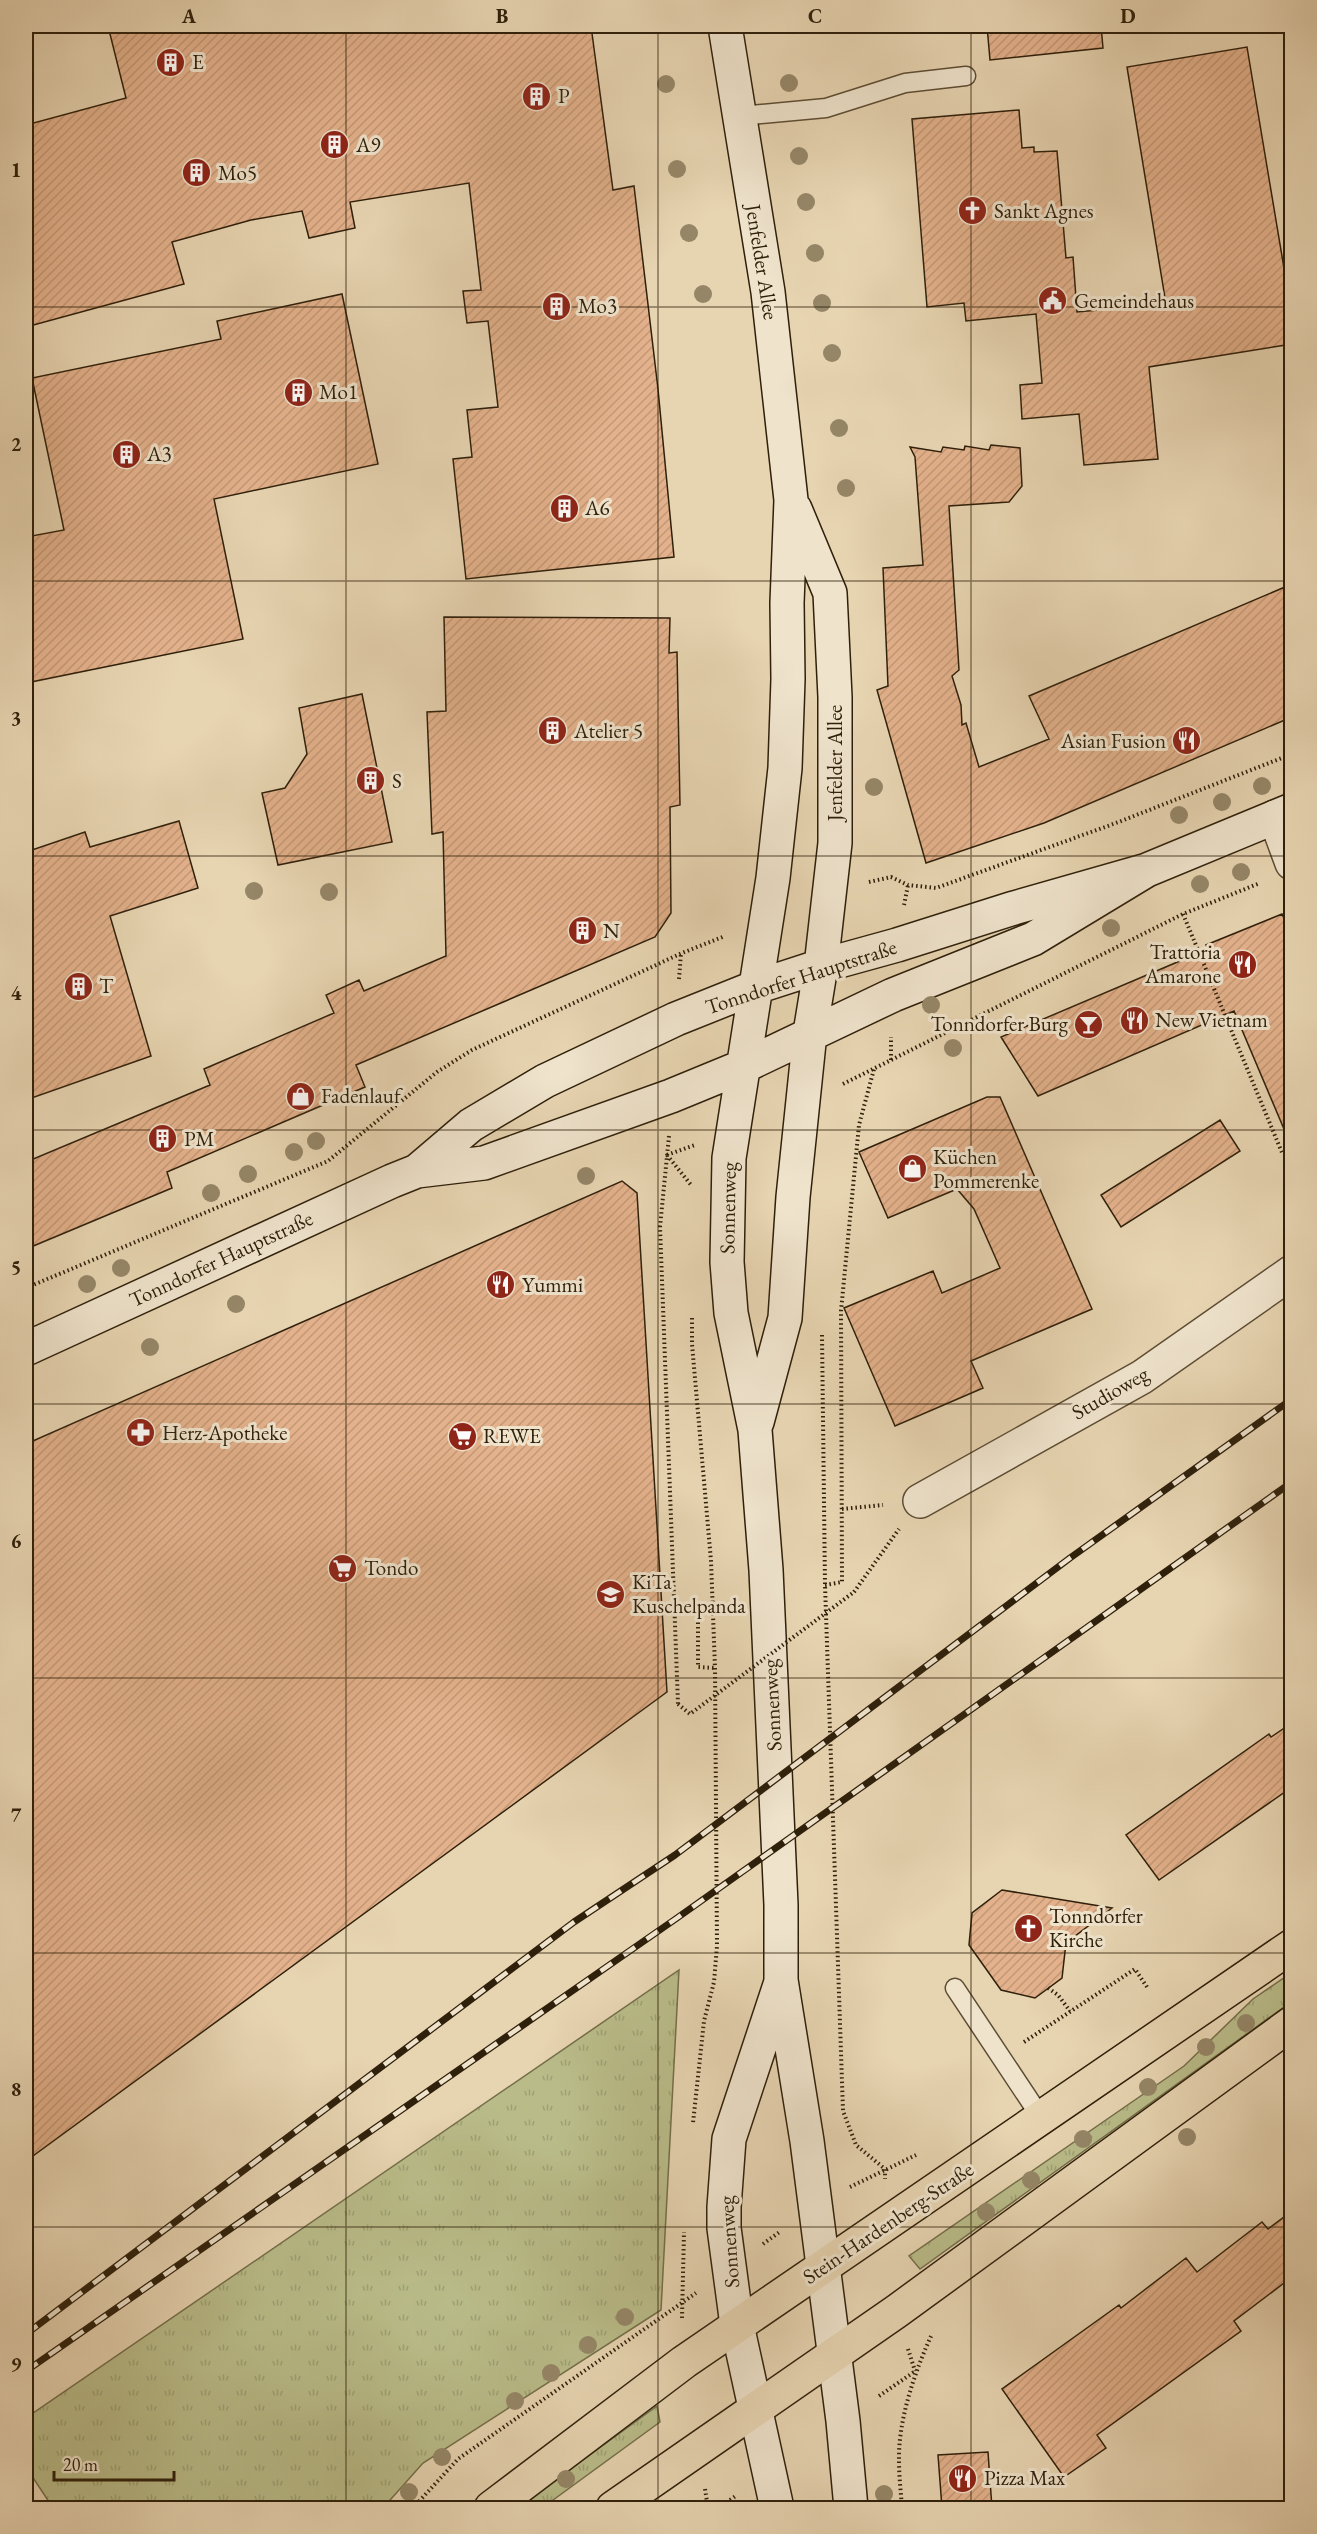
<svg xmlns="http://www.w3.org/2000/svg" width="1317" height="2534" viewBox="0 0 1317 2534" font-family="'EB Garamond',serif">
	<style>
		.grass { fill: url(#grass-tufts); stroke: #746e4a; stroke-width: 1.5 }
		.building { fill: url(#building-hatch); stroke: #2f200b; stroke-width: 1.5 }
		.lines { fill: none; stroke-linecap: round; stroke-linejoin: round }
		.lane-casing { stroke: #5d4d34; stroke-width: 21 }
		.street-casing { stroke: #5d4d34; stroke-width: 36 }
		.secondary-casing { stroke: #2f200b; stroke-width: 36 }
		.primary-casing { stroke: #2f200b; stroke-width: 36 }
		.path { stroke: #2f200b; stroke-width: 4; stroke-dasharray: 1.5 3; stroke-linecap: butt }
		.lane { stroke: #efe3cc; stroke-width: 18 }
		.street { stroke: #efe3cc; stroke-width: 33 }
		.secondary { stroke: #efe3cc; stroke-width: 33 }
		.primary { stroke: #e7d4b1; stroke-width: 33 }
		.rail-casing { stroke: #2f200b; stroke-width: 7 }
		.rail { stroke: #efe3cc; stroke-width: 4.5; stroke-dasharray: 14; stroke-linecap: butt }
		.path-bridge { stroke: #2f200b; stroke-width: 4; stroke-dasharray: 1.5 3; stroke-linecap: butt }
		.tree { fill: #958667 }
		.grid { fill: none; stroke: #2f200b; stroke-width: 1.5; stroke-opacity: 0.55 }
		.labels { text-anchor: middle; stroke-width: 6; stroke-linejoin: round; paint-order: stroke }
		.poi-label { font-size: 21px; fill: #2f200b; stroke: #efe3cc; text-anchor: start }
		.street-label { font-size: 21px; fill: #2f200b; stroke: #efe3cc }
		.neatline { fill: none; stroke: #2f200b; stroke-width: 2 }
		.grid-label { font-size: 20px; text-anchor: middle; font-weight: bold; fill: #2f200b }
	</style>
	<defs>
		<pattern id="grass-tufts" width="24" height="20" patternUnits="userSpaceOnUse" patternTransform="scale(1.5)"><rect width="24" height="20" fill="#b9bc89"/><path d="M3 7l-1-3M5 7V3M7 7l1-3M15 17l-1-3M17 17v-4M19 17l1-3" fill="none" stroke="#9fa175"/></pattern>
		<pattern id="building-hatch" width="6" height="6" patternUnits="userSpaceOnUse" patternTransform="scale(1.5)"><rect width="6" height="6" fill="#e3b18b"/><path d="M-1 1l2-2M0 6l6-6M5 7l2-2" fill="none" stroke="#c39877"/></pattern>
	</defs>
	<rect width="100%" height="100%" fill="#e7d4b1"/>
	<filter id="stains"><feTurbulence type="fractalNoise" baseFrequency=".00333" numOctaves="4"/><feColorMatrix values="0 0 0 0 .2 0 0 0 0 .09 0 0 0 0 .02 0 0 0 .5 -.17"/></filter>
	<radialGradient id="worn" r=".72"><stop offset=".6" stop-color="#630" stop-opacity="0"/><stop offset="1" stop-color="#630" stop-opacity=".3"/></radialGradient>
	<!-- grass -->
	<path class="grass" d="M 679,1970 L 661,2310 L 423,2463 L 383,2508 L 53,2508 L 26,2467 L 26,2418 Z
		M 1291,1973 L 1291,2002 L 920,2269 L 909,2256 L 1184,2066 L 1253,1999 Z
		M 657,2406 L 660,2422 L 542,2508 L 517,2508 Z"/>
	<!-- building -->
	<path class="building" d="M 108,26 L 591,26 L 613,190 L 634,186 L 658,389 L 674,557 L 466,579 L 453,459 L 472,457 L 467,410 L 498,407 L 488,321 L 467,323 L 463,291 L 481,290 L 469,183 L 350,202 L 355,228 L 309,238 L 302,211 L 251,220 L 172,242 L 184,284 L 26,327 L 26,125 L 126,98 Z
		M 987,26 L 1101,26 L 1103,48 L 990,60 Z
		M 1247,47 L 1292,316 L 1292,344 L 1149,367 L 1158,459 L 1084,465 L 1079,414 L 1022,419 L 1020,385 L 1042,383 L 1036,314 L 966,321 L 964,303 L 927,307 L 912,119 L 1019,110 L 1022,148 L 1034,147 L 1034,152 L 1057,151 L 1066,258 L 1073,257 L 1077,312 L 1166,304 L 1127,67 Z
		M 342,294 L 378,464 L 214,499 L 243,639 L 26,683 L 26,537 L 64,530 L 32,378 L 221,339 L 217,321 Z
		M 991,445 L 1020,448 L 1022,486 L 1009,502 L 949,506 L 959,670 L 952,676 L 961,705 L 962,725 L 966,723 L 979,767 L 1049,739 L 1029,696 L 1292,584 L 1292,717 L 1044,823 L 926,863 L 877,690 L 888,686 L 883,568 L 923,565 L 915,457 L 910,447 L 941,452 L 943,447 L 964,450 L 965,446 L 989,450 Z
		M 444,617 L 670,618 L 669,653 L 677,652 L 680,805 L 670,807 L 671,913 L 655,937 L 356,1065 L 365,1087 L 167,1172 L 172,1188 L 26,1249 L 26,1162 L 210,1085 L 204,1069 L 334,1013 L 326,995 L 359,980 L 364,991 L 446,956 L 443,832 L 432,834 L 427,712 L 446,711 Z
		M 362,694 L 392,842 L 278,865 L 262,793 L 285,788 L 307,754 L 299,708 Z
		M 179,821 L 198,888 L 110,916 L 151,1056 L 26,1100 L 26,852 L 85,832 L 90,847 Z
		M 1282,914 L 1292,936 L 1292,1148 L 1234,1011 L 1038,1096 L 1001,1037 L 1208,949 L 1206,945 Z
		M 987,1097 L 1000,1097 L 1092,1309 L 971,1361 L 983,1388 L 895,1426 L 844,1308 L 933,1271 L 942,1293 L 1000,1268 L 974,1209 L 957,1189 L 888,1218 L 859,1152 Z
		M 1220,1120 L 1240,1151 L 1121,1227 L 1101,1195 Z
		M 622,1181 L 637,1193 L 667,1692 L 26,2161 L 26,1444 Z
		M 1292,1723 L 1292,1787 L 1159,1880 L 1126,1835 L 1269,1734 L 1271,1737 Z
		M 1002,1890 L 1112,1908 L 1066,1943 L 1062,1978 L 1035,1998 L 1001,1990 L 969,1945 L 972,1913 Z
		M 1292,2211 L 1292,2277 L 1234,2321 L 1241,2331 L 1097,2435 L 1106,2448 L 1064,2477 L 1002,2389 L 1119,2305 L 1121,2308 L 1186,2258 L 1197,2272 L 1262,2222 L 1268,2229 Z
		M 988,2452 L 992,2508 L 942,2508 L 938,2455 Z"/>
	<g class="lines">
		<defs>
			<path id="lane" d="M 740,116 L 826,108 L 905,83 L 966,76
				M 955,1988 L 1042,2119"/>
			<path id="street" d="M 1275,817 L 1292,863
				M 920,1501 L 1142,1377 L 1292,1272"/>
			<path id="secondary" d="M 725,26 L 768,292 L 791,500 L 787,603 L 788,679 L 785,768 L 773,878 L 729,1158 L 727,1262 L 731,1313 L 755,1430 L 766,1570 L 781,1905 L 781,1980 L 807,2141 L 843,2421 L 851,2508
				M 417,1171 L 471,1125 L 545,1081 L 676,1019 L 756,987 L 821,966 L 897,945 L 1014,908 L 1147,870 L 1292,810
				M 26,1349 L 392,1181 L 417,1171 L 484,1163 L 671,1096 L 744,1066 L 893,995 L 1033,939 L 1147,870
				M 757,1422 L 785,1318 L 793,1197 L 810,1033 L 821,966 L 835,843 L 835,697 L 830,593 L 795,509
				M 777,2508 L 737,2325 L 724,2228 L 724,2207 L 729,2139 L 780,1985"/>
			<path id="primary" d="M 491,2508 L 684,2362 L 1292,1946
				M 613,2508 L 897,2311 L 1292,2023"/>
		</defs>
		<!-- lane casing -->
		<use href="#lane" class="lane-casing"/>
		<!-- street casing -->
		<use href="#street" class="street-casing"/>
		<!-- secondary casing -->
		<use href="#secondary" class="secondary-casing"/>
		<!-- primary casing -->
		<use href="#primary" class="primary-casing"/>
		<!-- path -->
		<path class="path" d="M 869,882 L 891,877 L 908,885 L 936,888 L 1116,823 L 1292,754
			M 904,905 L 908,885
			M 1183,914 L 1283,1155
			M 679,979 L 681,953
			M 891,1060 L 891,1037
			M 843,1084 L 1183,914 L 1260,883
			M 669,1136 L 660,1227 L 678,1704
			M 667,1155 L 691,1185
			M 667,1155 L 695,1145
			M 1289,1168 L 1292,1168
			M 26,1288 L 328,1161 L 437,1072 L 472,1050 L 682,953 L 725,936
			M 692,1318 L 692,1344 L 711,1561 L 715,1668 L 717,1946 L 714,1982 L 704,2021 L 693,2123
			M 822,1335 L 825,1585 L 843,2111 L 856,2145 L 885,2169 L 885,2179
			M 842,1509 L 883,1505
			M 825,1585 L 842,1582 L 841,1311 L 859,1125 L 874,1069
			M 854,1592 L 899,1529
			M 675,1605 L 698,1605 L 698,1667 L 715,1668
			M 1048,1988 L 1058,1995 L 1070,2011
			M 1024,2042 L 1135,1969 L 1147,1987
			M 850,2187 L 916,2155
			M 763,2244 L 781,2231
			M 682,2318 L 684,2232
			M 908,2349 L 915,2371
			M 879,2396 L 914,2372
			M 705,2489 L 708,2508
			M 413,2508 L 458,2459 L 696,2293
			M 719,2508 L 737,2495
			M 902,2508 C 901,2493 899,2477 899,2461 C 898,2420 915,2371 932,2334"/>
		<!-- lane -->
		<use href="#lane" class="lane"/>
		<!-- street -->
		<use href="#street" class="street"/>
		<!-- secondary -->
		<use href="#secondary" class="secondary"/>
		<!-- primary -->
		<use href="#primary" class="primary"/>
		<defs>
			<path id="rail" d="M 26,2334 L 574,1922 L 675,1855 L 1070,1558 L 1292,1399
				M 26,2371 L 677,1918 L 1292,1482"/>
		</defs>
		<!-- rail casing -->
		<use href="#rail" class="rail-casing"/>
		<!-- rail -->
		<use href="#rail" class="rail"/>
		<!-- path-bridge -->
		<path class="path-bridge" d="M 678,1704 L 690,1714 L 854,1592"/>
	</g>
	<!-- trees -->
	<g class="tree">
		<circle cx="789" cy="83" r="9"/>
		<circle cx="666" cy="84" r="9"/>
		<circle cx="799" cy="156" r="9"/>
		<circle cx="677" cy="169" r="9"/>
		<circle cx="806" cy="202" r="9"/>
		<circle cx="689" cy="233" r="9"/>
		<circle cx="815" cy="253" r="9"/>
		<circle cx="703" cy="294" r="9"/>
		<circle cx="822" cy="303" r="9"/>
		<circle cx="832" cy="353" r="9"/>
		<circle cx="839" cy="428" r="9"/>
		<circle cx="846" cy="488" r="9"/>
		<circle cx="1262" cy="786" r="9"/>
		<circle cx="874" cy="787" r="9"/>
		<circle cx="1222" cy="802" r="9"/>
		<circle cx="1179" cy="815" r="9"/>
		<circle cx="1241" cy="872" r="9"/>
		<circle cx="1200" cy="884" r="9"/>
		<circle cx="254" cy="891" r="9"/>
		<circle cx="329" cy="892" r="9"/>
		<circle cx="1111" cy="928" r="9"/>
		<circle cx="931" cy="1005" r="9"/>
		<circle cx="953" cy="1048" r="9"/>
		<circle cx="316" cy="1141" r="9"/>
		<circle cx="294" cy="1152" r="9"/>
		<circle cx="248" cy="1174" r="9"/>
		<circle cx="586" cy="1176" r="9"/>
		<circle cx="211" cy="1193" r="9"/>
		<circle cx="121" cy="1268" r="9"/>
		<circle cx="87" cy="1284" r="9"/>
		<circle cx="236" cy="1304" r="9"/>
		<circle cx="150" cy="1347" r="9"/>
		<circle cx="1246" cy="2023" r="9"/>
		<circle cx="1206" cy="2047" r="9"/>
		<circle cx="1148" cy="2087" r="9"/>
		<circle cx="1187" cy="2137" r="9"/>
		<circle cx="1083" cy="2139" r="9"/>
		<circle cx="1031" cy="2180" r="9"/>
		<circle cx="986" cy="2212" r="9"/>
		<circle cx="625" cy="2317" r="9"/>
		<circle cx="588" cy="2345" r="9"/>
		<circle cx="551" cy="2373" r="9"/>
		<circle cx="515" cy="2401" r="9"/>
		<circle cx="442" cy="2457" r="9"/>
		<circle cx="566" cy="2479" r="9"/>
		<circle cx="409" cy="2492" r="9"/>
		<circle cx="884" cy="2494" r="9"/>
	</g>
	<!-- grid -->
	<path class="grid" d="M 346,26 L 346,2508M 658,26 L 658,2508M 971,26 L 971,2508M 26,307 L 1292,307M 26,581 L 1292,581M 26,856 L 1292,856M 26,1130 L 1292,1130M 26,1404 L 1292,1404M 26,1678 L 1292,1678M 26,1953 L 1292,1953M 26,2227 L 1292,2227"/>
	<!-- icons -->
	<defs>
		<symbol id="building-disc" viewBox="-11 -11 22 22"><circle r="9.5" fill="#8f2418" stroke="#efe3cc"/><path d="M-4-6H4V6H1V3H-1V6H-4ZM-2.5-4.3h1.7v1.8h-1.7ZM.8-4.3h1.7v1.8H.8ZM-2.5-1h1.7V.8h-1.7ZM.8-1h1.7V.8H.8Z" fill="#fff"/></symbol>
		<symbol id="church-disc" viewBox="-11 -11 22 22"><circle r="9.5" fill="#8f2418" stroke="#efe3cc"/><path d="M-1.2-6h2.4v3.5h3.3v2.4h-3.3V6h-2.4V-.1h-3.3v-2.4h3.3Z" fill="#fff"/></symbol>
		<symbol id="civic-disc" viewBox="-11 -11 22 22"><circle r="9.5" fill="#8f2418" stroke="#efe3cc"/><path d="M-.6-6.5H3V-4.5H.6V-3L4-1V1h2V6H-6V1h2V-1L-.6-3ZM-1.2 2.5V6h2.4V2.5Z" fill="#fff"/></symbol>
		<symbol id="restaurant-disc" viewBox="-11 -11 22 22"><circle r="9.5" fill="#8f2418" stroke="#efe3cc"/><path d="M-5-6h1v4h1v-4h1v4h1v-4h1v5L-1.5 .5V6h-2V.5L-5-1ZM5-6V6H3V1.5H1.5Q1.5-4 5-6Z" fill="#fff"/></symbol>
		<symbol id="bar-disc" viewBox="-11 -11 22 22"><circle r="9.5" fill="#8f2418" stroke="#efe3cc"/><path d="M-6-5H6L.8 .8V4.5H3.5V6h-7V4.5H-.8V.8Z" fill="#fff"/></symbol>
		<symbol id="shop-disc" viewBox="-11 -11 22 22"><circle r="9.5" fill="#8f2418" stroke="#efe3cc"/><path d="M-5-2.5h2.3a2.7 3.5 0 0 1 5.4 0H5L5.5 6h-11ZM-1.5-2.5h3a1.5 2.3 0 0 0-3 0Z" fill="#fff"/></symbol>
		<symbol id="pharmacy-disc" viewBox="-11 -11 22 22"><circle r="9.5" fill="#8f2418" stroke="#efe3cc"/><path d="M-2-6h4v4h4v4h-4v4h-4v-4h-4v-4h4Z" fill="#fff"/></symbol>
		<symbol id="supermarket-disc" viewBox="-11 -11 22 22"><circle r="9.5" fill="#8f2418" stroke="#efe3cc"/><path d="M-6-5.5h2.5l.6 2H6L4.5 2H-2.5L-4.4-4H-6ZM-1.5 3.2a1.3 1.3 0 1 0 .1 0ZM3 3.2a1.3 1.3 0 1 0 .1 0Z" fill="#fff"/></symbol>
		<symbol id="school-disc" viewBox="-11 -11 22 22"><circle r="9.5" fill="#8f2418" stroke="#efe3cc"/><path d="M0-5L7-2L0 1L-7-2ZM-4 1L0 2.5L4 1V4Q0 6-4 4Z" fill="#fff"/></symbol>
	</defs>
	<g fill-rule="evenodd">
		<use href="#building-disc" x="154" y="46" width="33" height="33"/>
		<use href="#building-disc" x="520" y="80" width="33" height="33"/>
		<use href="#building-disc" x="318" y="128" width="33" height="33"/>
		<use href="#building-disc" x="180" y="156" width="33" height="33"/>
		<use href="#church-disc" x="956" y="194" width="33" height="33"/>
		<use href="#civic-disc" x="1036" y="284" width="33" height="33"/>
		<use href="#building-disc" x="540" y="290" width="33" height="33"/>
		<use href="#building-disc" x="282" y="376" width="33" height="33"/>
		<use href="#building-disc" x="110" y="438" width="33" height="33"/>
		<use href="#building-disc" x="548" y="492" width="33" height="33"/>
		<use href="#building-disc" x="536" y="714" width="33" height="33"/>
		<use href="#restaurant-disc" x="1170" y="724" width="33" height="33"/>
		<use href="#building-disc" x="354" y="764" width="33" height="33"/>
		<use href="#building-disc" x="566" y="914" width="33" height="33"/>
		<use href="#restaurant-disc" x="1226" y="948" width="33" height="33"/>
		<use href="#building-disc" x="62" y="970" width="33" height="33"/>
		<use href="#restaurant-disc" x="1118" y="1004" width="33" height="33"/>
		<use href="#bar-disc" x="1072" y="1008" width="33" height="33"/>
		<use href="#shop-disc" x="284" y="1080" width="33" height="33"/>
		<use href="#building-disc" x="146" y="1122" width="33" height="33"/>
		<use href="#shop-disc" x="896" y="1152" width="33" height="33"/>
		<use href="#restaurant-disc" x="484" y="1268" width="33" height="33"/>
		<use href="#pharmacy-disc" x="124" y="1416" width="33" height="33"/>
		<use href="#supermarket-disc" x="446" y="1420" width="33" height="33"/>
		<use href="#supermarket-disc" x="326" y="1552" width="33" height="33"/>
		<use href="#school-disc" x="594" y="1578" width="33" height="33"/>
		<use href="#church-disc" x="1012" y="1912" width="33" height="33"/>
		<use href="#restaurant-disc" x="946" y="2462" width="33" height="33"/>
	</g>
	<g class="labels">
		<!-- poi labels -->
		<g class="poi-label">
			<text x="192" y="69">E</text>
			<text x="558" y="103">P</text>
			<text x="356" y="152">A9</text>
			<text x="218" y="180">Mo5</text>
			<text x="994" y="218">Sankt Agnes</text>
			<text x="1074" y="308">Gemeindehaus</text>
			<text x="578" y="313">Mo3</text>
			<text x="319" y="399">Mo1</text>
			<text x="147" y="461">A3</text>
			<text x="585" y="515">A6</text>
			<text x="574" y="738">Atelier 5</text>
			<text x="1166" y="748" text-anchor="end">Asian Fusion</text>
			<text x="392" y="788">S</text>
			<text x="603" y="938">N</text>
			<text x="1221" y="959" text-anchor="end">Trattoria<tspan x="1221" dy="24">Amarone</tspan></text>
			<text x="99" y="993">T</text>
			<text x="1155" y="1027">New Vietnam</text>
			<text x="1068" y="1031" text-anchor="end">Tonndorfer Burg</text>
			<text x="321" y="1103">Fadenlauf</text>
			<text x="184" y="1146">PM</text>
			<text x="933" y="1164">Küchen<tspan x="933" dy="24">Pommerenke</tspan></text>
			<text x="522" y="1292">Yummi</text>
			<text x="162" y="1440">Herz-Apotheke</text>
			<text x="483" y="1443">REWE</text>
			<text x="364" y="1575">Tondo</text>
			<text x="632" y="1589">KiTa<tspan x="632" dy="24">Kuschelpanda</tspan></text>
			<text x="1049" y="1923">Tonndorfer<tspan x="1049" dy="24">Kirche</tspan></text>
			<text x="984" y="2485">Pizza Max</text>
		</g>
		<!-- street labels -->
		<g class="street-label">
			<text transform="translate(762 262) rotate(81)" y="7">Jenfelder Allee</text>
			<text transform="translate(835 763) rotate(-90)" y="7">Jenfelder Allee</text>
			<text transform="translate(801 977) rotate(-18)" y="7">Tonndorfer Hauptstraße</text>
			<text transform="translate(728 1208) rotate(-89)" y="7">Sonnenweg</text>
			<text transform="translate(221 1259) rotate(-25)" y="7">Tonndorfer Hauptstraße</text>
			<text transform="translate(1110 1393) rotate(-30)" y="7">Studioweg</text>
			<text transform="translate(772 1705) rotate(-93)" y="7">Sonnenweg</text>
			<text transform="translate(888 2223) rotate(-34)" y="7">Stein-Hardenberg-Straße</text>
			<text transform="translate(729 2242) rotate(-94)" y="7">Sonnenweg</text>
		</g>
	</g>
	<!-- margin -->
	<rect width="1317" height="2534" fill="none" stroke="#e7d4b1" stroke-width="66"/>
	<!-- scale -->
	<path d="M54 2471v9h120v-9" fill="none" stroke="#2f200b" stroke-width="3"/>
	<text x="63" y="2471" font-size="18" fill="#2f200b" stroke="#efe3cc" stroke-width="4.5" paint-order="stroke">20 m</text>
	<rect x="33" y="33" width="1251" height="2468" class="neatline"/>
	<g class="grid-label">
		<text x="189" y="23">A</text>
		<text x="502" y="23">B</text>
		<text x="815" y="23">C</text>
		<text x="1128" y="23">D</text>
		<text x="16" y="177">1</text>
		<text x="16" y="451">2</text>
		<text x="16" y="725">3</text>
		<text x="16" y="1000">4</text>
		<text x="16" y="1274">5</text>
		<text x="16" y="1548">6</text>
		<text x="16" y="1822">7</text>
		<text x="16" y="2096">8</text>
		<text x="16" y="2371">9</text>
	</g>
	<rect width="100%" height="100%" filter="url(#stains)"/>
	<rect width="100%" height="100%" fill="url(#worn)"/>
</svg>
